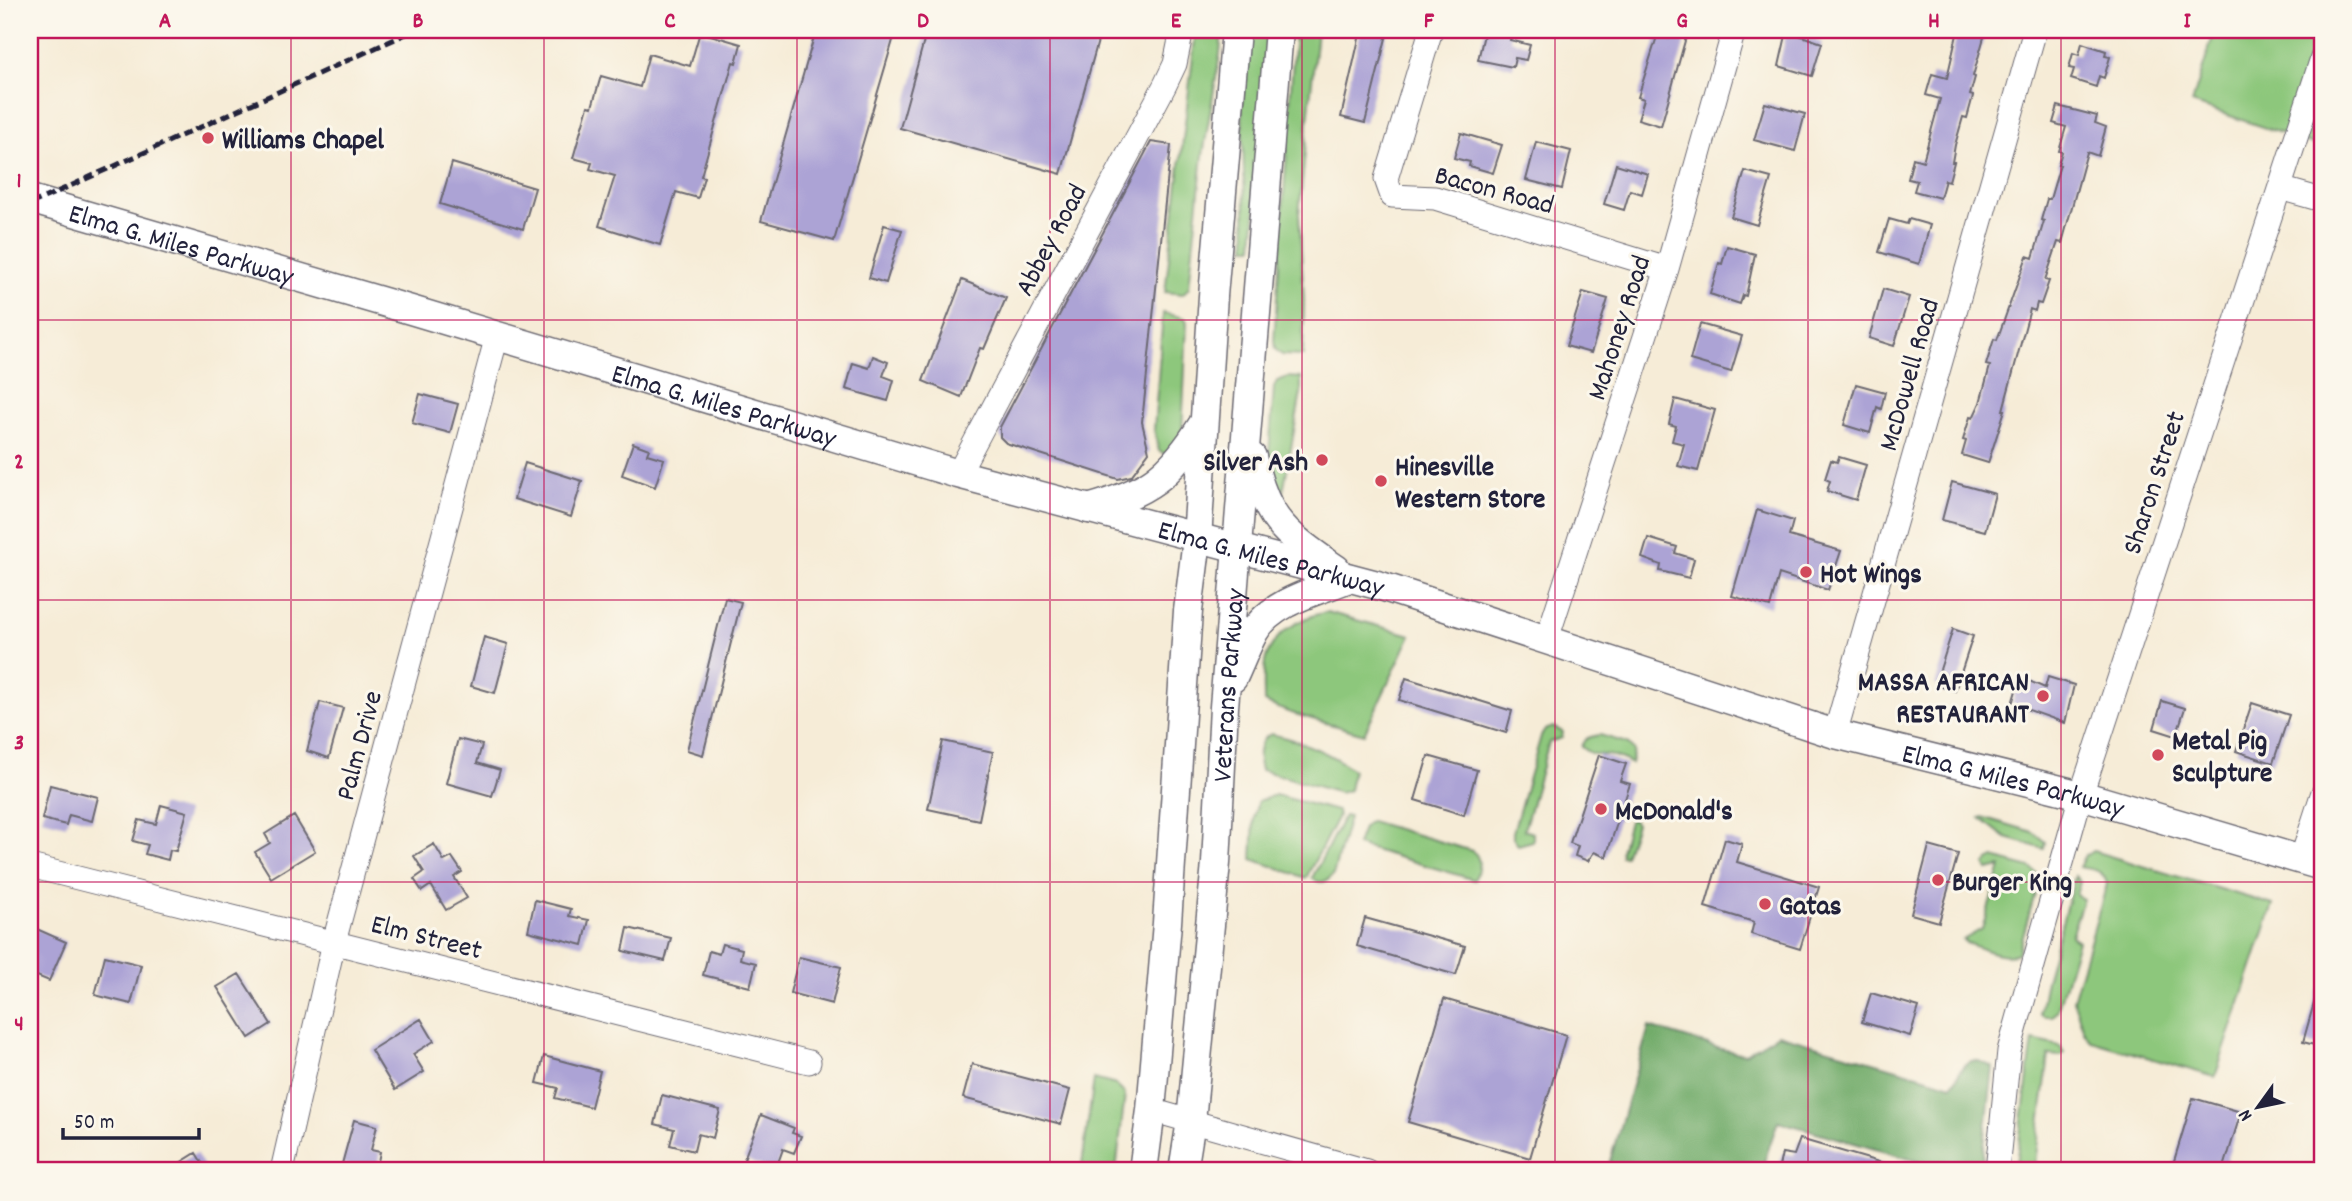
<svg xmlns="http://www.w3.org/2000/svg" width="2352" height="1201" viewBox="0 0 2352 1201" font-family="Dekko,sans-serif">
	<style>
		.green { fill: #8dc77b; stroke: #58745b; stroke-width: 2 }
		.forest { fill: #72ac6b; stroke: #4a6753; stroke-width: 2 }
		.building { fill: #aca3d5 }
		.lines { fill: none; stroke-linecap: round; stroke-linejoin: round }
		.minor-casing { stroke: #6c6972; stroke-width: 25 }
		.major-casing { stroke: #6c6972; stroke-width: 31 }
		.minor { stroke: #fff; stroke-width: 23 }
		.major { stroke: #fff; stroke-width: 28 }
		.rail { stroke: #22223b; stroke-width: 5; stroke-dasharray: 10 5; stroke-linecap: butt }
		.grid { fill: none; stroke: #c2185b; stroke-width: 2; stroke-opacity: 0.55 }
		.poi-dot { fill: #d1495b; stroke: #fbf7ec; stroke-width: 2.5 }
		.labels { text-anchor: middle; stroke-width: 6; stroke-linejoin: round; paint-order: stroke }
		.poi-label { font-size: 28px; font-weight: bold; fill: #22223b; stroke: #fbf7ec; text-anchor: start }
		.street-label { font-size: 28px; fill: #22223b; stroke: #fbf7ec }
		.neatline { fill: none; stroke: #c2185b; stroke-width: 2.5 }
		.grid-label { font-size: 23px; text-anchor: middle; font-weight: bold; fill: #c2185b }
	</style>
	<rect width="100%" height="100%" fill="#fbf7ec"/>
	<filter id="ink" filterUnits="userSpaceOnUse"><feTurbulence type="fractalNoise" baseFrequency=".0143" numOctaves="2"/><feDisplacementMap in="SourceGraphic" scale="14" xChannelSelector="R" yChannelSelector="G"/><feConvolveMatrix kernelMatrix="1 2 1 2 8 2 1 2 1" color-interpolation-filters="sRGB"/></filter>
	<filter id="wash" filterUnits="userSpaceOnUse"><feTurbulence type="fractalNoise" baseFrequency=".00686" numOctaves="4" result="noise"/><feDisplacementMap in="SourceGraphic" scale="28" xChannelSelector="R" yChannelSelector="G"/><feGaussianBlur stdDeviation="1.57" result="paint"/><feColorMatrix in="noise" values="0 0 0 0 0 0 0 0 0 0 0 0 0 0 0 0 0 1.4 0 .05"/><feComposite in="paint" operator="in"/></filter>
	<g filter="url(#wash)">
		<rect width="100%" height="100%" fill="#f6ecd7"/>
		<!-- green -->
		<path class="green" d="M 1196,30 L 1222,30 L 1220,54 L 1203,155 L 1189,287 L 1183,294 L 1165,292 Z
			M 1249,30 L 1269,30 L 1253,247 L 1246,247 L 1242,105 Z
			M 1295,30 L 1317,30 L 1299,214 L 1304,300 L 1303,356 L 1282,355 L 1275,349 L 1274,341 Z
			M 2215,30 L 2322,30 L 2322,120 L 2315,145 L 2192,103 Z
			M 1163,313 L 1185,318 L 1187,322 L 1182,435 L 1171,457 L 1159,451 L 1154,430 Z
			M 1288,377 L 1301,378 L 1301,393 L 1281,503 L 1270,487 L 1269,453 L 1274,387 L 1277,381 Z
			M 1327,612 L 1411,635 L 1364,734 L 1288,712 L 1264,702 C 1264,689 1263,675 1265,662 C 1271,634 1301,617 1327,612 Z
			M 1553,727 L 1563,732 L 1562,738 L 1549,742 L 1524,830 L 1533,833 L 1533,841 L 1518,845 L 1513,838 L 1513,832 L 1541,736 L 1545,730 Z
			M 1271,734 C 1301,741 1329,752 1353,770 L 1349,790 L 1340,793 L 1261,770 C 1257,757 1257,740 1271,734 Z
			M 1600,735 L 1627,743 L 1634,751 L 1631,764 C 1611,749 1596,761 1581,747 C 1584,737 1590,737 1600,735 Z
			M 1275,795 L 1337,811 L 1338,816 L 1306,878 L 1252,859 L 1254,817 L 1258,801 Z
			M 1344,816 L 1349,817 L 1333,875 C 1326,883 1320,884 1312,878 Z
			M 1982,817 L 2033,832 L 2045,842 L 2044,849 L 2006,838 L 1980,818 Z
			M 1632,819 L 1636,824 L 1625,856 L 1621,856 L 1621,851 L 1629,821 Z
			M 1370,821 L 1472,851 C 1483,858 1478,869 1475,880 L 1357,845 L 1363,828 Z
			M 2093,851 L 2273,905 L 2215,1077 L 2091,1041 L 2084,1031 L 2073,1000 L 2107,884 C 2103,868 2092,870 2079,867 L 2085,856 Z
			M 1993,858 L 2030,868 L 2040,876 L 2018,953 C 2002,959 1981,948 1966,943 L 1963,940 L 1982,929 L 2001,867 L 1988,870 L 1985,864 Z
			M 2075,876 L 2080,882 L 2076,895 L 2083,899 L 2071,936 L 2078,941 L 2057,1011 L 2052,1016 L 2044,1016 L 2040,1013 L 2046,980 Z
			M 2033,1040 L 2060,1046 L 2064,1053 L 2060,1056 L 2049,1055 L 2034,1171 L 2015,1171 Z
			M 1094,1079 L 1116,1085 L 1125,1094 L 1116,1171 L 1081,1171 Z"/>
		<!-- forest -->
		<path class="forest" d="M 1649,1027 L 1721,1049 L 1745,1054 L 1778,1034 L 1952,1085 C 1965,1065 1968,1051 1993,1068 L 1981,1171 L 1951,1171 L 1778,1121 L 1761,1171 L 1607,1171 Z"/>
		<g id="blocks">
			<!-- building -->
			<path class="building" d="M 816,30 L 896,30 L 834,241 L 761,221 Z
				M 927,30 L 1101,30 L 1061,174 L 900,128 Z
				M 1361,30 L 1388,30 L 1365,123 L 1341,117 Z
				M 1485,30 L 1512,30 L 1510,40 L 1530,45 L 1526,60 L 1515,58 L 1513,67 L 1478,60 Z
				M 1659,30 L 1688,30 L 1661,126 L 1638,119 L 1644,99 L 1638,97 Z
				M 1958,30 L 1986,30 L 1973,76 L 1975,77 L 1970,95 L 1973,96 L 1967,118 L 1963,117 L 1955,145 L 1952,162 L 1954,162 L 1949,181 L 1945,180 L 1940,198 L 1914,191 L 1917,181 L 1908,179 L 1913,158 L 1923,161 L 1940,99 L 1926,95 L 1932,74 L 1947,78 Z
				M 1787,31 L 1822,43 L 1812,76 L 1779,66 Z
				M 700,32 L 741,44 L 736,63 L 733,62 L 701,176 L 704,177 L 698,198 L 676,192 L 660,245 L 599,226 L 615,176 L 590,169 L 592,163 L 573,158 L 588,106 L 592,107 L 601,76 L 640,87 L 649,54 L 690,66 Z
				M 2082,43 L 2106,51 L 2105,56 L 2110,57 L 2104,78 L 2099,76 L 2096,87 L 2071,79 L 2074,69 L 2069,68 L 2073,53 L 2079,55 Z
				M 1765,103 L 1805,114 L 1795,151 L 1754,140 Z
				M 2058,106 L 2097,116 L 2095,123 L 2106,127 L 2098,156 L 2087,152 L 2062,243 L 2058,242 L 2045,280 L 2049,281 L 2041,304 L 2037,303 L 2035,311 L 2030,309 L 2003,410 L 2005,410 L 1988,463 L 1962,455 L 1966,441 L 1963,440 L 1970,417 L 1973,418 L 1980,403 L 1990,366 L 1986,365 L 1994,339 L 1997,340 L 2027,256 L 2033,258 L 2044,221 L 2041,220 L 2047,199 L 2050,199 L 2060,165 L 2058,165 L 2062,152 L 2059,151 L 2066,127 L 2053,123 Z
				M 1461,133 L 1502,145 L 1493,173 L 1469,166 L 1470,162 L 1454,158 Z
				M 1151,142 L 1171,145 L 1142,422 L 1149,452 L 1131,476 L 1118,479 L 1006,443 L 1000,437 L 1000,427 Z
				M 1536,142 L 1571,151 L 1562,189 L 1526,180 Z
				M 452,163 L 535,188 L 523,229 L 440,204 Z
				M 1616,164 L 1648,174 L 1642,194 L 1630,190 L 1624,210 L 1604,204 Z
				M 1745,171 L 1771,178 L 1757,225 L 1731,217 Z
				M 1889,219 L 1907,224 L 1909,219 L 1930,225 L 1919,264 L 1879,252 Z
				M 884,225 L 902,230 L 886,283 L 869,278 Z
				M 1727,246 L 1755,254 L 1746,296 L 1743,295 L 1740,304 L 1710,294 L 1719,263 L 1722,264 Z
				M 962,280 L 1006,298 L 984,349 L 980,348 L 961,397 L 923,381 Z
				M 1883,289 L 1909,297 L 1894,346 L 1869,338 Z
				M 1583,292 L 1608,299 L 1591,353 L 1566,346 Z
				M 1700,324 L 1742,336 L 1731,372 L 1690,360 Z
				M 873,356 L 888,362 L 883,376 L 894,380 L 888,401 L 846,389 L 853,363 L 869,368 Z
				M 1856,384 L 1885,392 L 1881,409 L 1877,407 L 1870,433 L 1844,425 Z
				M 420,394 L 458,404 L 450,433 L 412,423 Z
				M 1675,399 L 1715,410 L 1698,471 L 1678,466 L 1684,444 L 1672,441 L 1676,426 L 1669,424 Z
				M 633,443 L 649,449 L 647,454 L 664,459 L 655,487 L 622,475 Z
				M 1839,457 L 1866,465 L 1856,500 L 1827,491 L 1830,481 L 1825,479 L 1831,460 L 1837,462 Z
				M 525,463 L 582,481 L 571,517 L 514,499 Z
				M 1952,482 L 1995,494 L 1985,531 L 1942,520 Z
				M 1757,510 L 1793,521 L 1789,536 L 1841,551 L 1828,590 L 1779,574 L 1770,607 L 1732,596 Z
				M 1648,538 L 1677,547 L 1675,553 L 1694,559 L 1689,578 L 1660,571 L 1661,565 L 1642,558 Z
				M 725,598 L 741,602 L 703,755 L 687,750 Z
				M 1953,629 L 1973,636 L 1955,691 L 1935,685 Z
				M 484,637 L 508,644 L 495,693 L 471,686 Z
				M 2020,677 L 2045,688 L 2048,677 L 2074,685 L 2065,723 L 2012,704 Z
				M 1406,678 L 1512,711 L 1506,733 L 1399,700 Z
				M 2162,701 L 2185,708 L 2176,736 L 2154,729 Z
				M 320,702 L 343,708 L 329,758 L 307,751 Z
				M 2252,703 L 2289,715 L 2273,763 L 2236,751 Z
				M 458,739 L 482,745 L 477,763 L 500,770 L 492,796 L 446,783 Z
				M 943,741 L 993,752 L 979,820 L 928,809 Z
				M 1599,755 L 1626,764 L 1620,781 L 1630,784 L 1606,857 L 1594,852 L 1588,861 L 1575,856 L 1578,846 L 1570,843 Z
				M 1428,756 L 1477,770 L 1464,815 L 1415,800 Z
				M 50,785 L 98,797 L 92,821 L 69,815 L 66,825 L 42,819 Z
				M 161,805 L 187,812 L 176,851 L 170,850 L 168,860 L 145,854 L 148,845 L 133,841 L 139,820 L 156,824 Z
				M 294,816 L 315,851 L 271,878 L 255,852 L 270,843 L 265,834 Z
				M 1725,839 L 1742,844 L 1737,862 L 1819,887 L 1800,949 L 1751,934 L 1754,922 L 1705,907 Z
				M 434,844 L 444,861 L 452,857 L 462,872 L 454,877 L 467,898 L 446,910 L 431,885 L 422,891 L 414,879 L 424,872 L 414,856 Z
				M 1929,846 L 1958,854 L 1939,922 L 1911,914 Z
				M 535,900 L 571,909 L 569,916 L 589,920 L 583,945 L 528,931 Z
				M 1365,918 L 1465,946 L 1456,975 L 1357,946 Z
				M 30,926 L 66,942 L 49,981 L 30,973 Z
				M 628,928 L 671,938 L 665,961 L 623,951 Z
				M 722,944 L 742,949 L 740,959 L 756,963 L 750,987 L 703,975 L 709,951 L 719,954 Z
				M 105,956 L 141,965 L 131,1004 L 95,995 Z
				M 799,957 L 841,967 L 832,1004 L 790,993 Z
				M 239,974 L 271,1024 L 249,1038 L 217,987 Z
				M 2318,989 L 2322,989 L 2322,1047 L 2303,1042 Z
				M 1871,993 L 1919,1007 L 1910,1036 L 1862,1022 Z
				M 1444,999 L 1566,1035 L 1530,1158 L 1408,1122 Z
				M 421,1019 L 434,1041 L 413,1054 L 424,1072 L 395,1090 L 371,1050 Z
				M 544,1056 L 600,1071 L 591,1107 L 555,1098 L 558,1088 L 537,1083 Z
				M 972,1064 L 1070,1090 L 1061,1124 L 963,1098 Z
				M 662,1095 L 720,1110 L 713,1138 L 698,1134 L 694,1151 L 670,1145 L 674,1129 L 655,1124 Z
				M 2193,1098 L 2241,1112 L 2223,1171 L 2171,1171 Z
				M 761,1115 L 794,1128 L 792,1133 L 801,1136 L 794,1153 L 783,1149 L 775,1171 L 744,1159 Z
				M 354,1120 L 377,1126 L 371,1150 L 380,1152 L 376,1171 L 342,1164 Z
				M 1800,1139 L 1896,1167 L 1896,1171 L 1778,1171 L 1782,1153 L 1794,1155 Z
				M 196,1153 L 207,1171 L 167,1171 Z"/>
		</g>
	</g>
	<g filter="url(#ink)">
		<use href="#blocks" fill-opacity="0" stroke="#6c6972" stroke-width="2"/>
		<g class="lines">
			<defs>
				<path id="minor" d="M 1431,30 L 1386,179 L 1392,196 L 1435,198 L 1667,269
					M 2280,188 L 2322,200
					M 958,474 L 1165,85 L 1175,64 L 1182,30
					M 1547,639 L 1667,269 L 1734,30
					M 1835,734 L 2035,30
					M 2301,860 L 2322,795
					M 30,866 L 809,1062
					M 1151,1110 L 1367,1171
					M 282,1171 L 334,942 L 497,336
					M 1997,1171 L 2009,1051 L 2081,795 L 2322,58"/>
				<g id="major">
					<path id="s1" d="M 30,199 L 411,310 L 958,474 L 1381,586 L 1835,734 L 2081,795 L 2322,866"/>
					<path d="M 1252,457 C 1256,475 1261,493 1270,509 C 1283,534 1313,553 1336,569"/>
					<path d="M 1088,509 C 1148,492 1170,477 1203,424"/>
					<path d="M 1233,678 C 1240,663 1246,647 1254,632 C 1272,601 1318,591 1349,578"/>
					<path d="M 1143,1171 L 1151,1110 L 1167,923 L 1188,611 L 1197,539 L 1213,296 L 1236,30"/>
					<path id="s2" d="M 1183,1171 L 1191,1121 L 1216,863 L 1224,707 L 1279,30"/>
				</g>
			</defs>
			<!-- minor casing -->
			<use href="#minor" class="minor-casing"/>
			<!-- major casing -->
			<use href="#major" class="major-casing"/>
			<!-- minor -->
			<use href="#minor" class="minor"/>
			<!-- major -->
			<use href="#major" class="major"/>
			<!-- rail -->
			<path class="rail" d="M 30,199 L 37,201 L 415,30"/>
		</g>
	</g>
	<!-- grid -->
	<path class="grid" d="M 291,30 L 291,1171M 544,30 L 544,1171M 797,30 L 797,1171M 1050,30 L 1050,1171M 1302,30 L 1302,1171M 1555,30 L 1555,1171M 1808,30 L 1808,1171M 2061,30 L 2061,1171M 30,320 L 2322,320M 30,600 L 2322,600M 30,882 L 2322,882"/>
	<!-- markers -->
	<g class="poi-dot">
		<circle cx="208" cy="138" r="7"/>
		<circle cx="1322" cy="460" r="7"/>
		<circle cx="1381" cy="481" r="7"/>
		<circle cx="1806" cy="572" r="7"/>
		<circle cx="2043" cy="696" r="7"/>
		<circle cx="2158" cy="755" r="7"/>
		<circle cx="1601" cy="809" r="7"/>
		<circle cx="1938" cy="880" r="7"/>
		<circle cx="1765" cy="904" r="7"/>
	</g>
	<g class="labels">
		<!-- poi labels -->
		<g class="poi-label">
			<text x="222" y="148">Williams Chapel</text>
			<text x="1308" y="470" text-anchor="end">Silver Ash</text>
			<text x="1395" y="475">Hinesville<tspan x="1395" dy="32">Western Store</tspan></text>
			<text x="1820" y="582">Hot Wings</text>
			<text x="2029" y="690" text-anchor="end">MASSA AFRICAN<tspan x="2029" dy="32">RESTAURANT</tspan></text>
			<text x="2172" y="749">Metal Pig<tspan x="2172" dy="32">Sculpture</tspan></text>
			<text x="1615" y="819">McDonald's</text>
			<text x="1952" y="890">Burger King</text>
			<text x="1779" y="914">Gatas</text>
		</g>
		<!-- street labels -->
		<g class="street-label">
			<text transform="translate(1495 188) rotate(15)" y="10">Bacon Road</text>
			<text transform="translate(1049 239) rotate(-62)" y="10">Abbey Road</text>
			<text dy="10" stroke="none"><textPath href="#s1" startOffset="158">Elma G. Miles Parkway</textPath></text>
			<text transform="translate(1617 327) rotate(-72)" y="10">Mahoney Road</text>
			<text transform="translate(1907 374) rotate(-74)" y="10">McDowell Road</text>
			<text dy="10" stroke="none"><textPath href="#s1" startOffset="724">Elma G. Miles Parkway</textPath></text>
			<text transform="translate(2152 482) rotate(-72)" y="10">Sharon Street</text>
			<text dy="10" stroke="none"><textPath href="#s1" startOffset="1292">Elma G. Miles Parkway</textPath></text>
			<text dy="10" stroke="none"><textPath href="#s2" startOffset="488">Veterans Parkway</textPath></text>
			<text transform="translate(357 745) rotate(-75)" y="10">Palm Drive</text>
			<text dy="10" stroke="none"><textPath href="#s1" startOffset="2067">Elma G Miles Parkway</textPath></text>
			<text transform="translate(427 935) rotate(14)" y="10">Elm Street</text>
		</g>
	</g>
	<!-- margin -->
	<rect width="2352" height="1201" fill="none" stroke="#fbf7ec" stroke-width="77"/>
	<!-- north arrow -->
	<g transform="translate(2258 1107) rotate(237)" stroke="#fbf7ec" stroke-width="5" paint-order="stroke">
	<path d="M0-5L12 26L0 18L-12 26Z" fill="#22223b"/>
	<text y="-10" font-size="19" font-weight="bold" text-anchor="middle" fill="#22223b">N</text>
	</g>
	<!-- scale -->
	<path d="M63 1128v10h136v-10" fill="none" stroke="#22223b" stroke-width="3.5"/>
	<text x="74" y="1128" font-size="21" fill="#22223b" stroke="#fbf7ec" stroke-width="5" paint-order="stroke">50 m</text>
	<rect x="38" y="38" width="2276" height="1124" class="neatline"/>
	<g class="grid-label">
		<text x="165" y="27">A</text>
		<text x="418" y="27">B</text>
		<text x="670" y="27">C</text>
		<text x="923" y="27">D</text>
		<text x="1176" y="27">E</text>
		<text x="1429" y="27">F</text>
		<text x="1682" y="27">G</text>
		<text x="1934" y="27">H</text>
		<text x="2187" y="27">I</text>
		<text x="19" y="187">1</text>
		<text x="19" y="468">2</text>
		<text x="19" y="749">3</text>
		<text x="19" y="1030">4</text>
	</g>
</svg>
